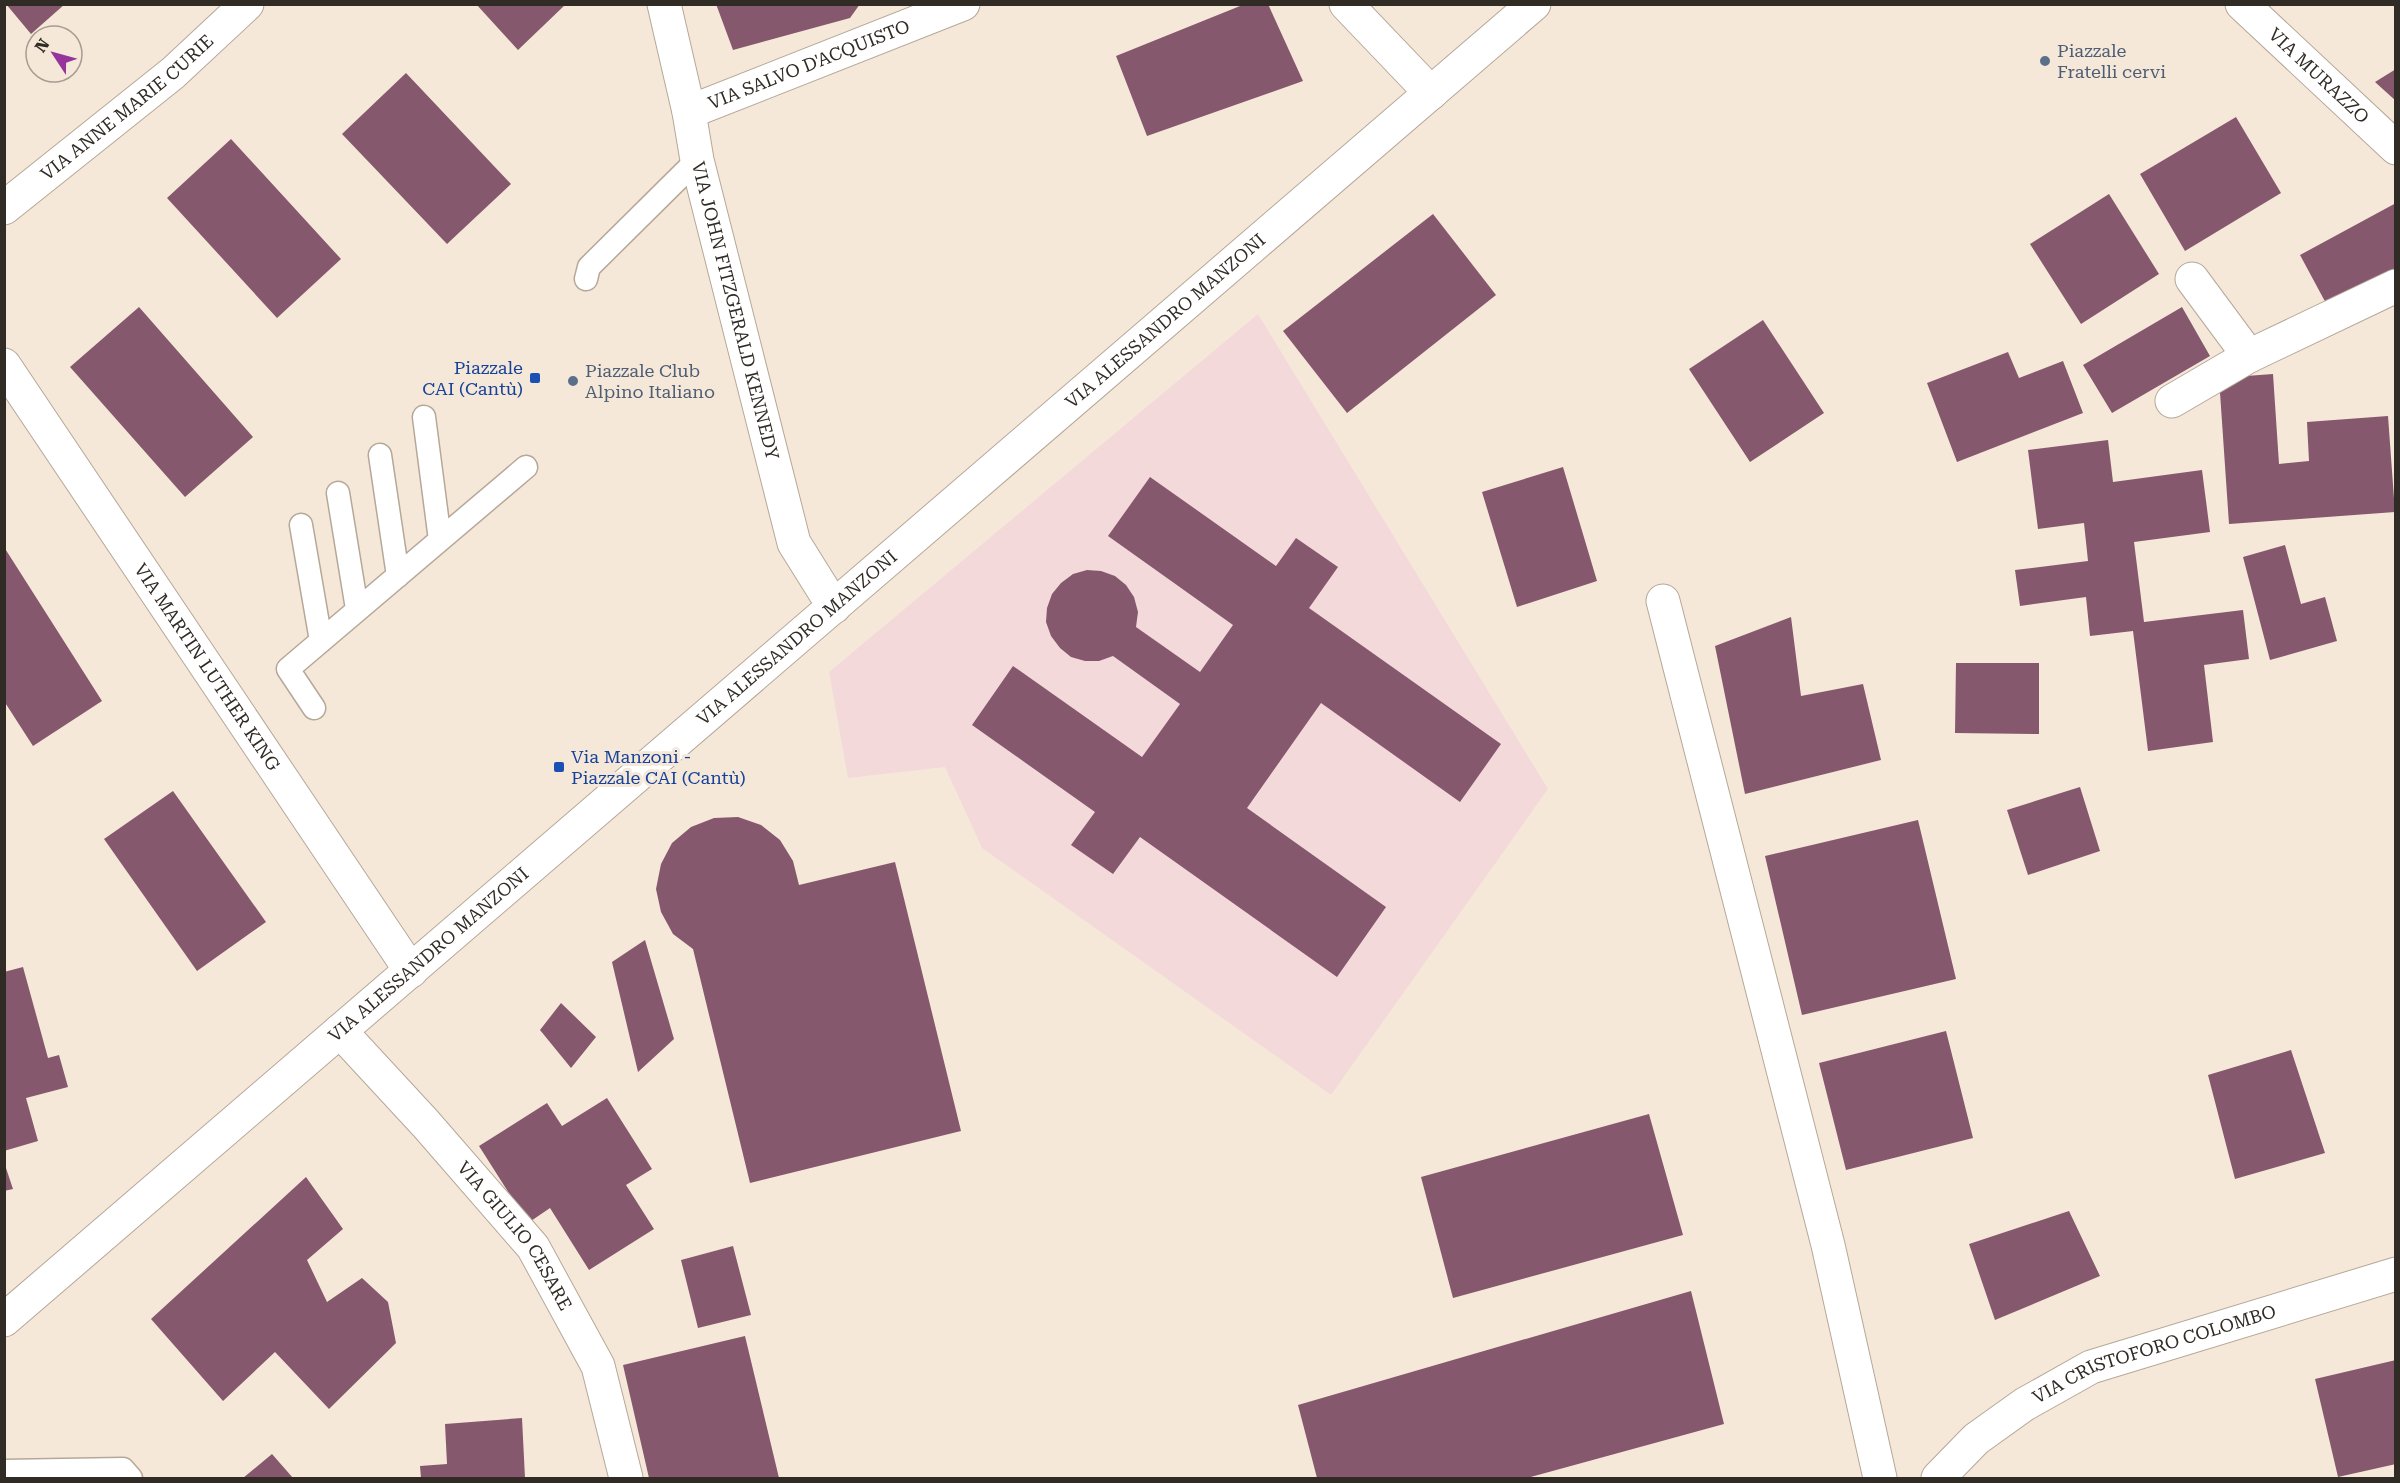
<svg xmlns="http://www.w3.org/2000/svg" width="2400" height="1483" viewBox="0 0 2400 1483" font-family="'Roboto Serif',serif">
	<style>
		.education { fill: #f4d9db }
		.building { fill: #85586e }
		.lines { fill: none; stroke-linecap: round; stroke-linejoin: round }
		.service-casing { stroke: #b5a899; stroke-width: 25 }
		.minor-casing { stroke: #b5a899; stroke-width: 35 }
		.secondary-casing { stroke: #b5a899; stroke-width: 35 }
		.service { stroke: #fff; stroke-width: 22 }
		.minor { stroke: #fff; stroke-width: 33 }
		.secondary { stroke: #fff; stroke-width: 33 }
		.service-dot { fill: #5c6f8a; stroke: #f6e8d9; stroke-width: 2 }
		.transit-dot { fill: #1a4fb4; stroke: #f6e8d9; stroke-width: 2 }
		.labels { text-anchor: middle; stroke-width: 6; stroke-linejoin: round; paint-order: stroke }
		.service-label { font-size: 18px; fill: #4e5e75; stroke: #f6e8d9; text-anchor: start }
		.street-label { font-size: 18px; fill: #302b25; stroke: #f6e8d9 }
		.transit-label { font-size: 18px; fill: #164399; stroke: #f6e8d9; text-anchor: end }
	</style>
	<rect width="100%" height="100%" fill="#f6e8d9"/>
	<!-- education -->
	<path class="education" d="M 1258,314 L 1548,789 L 1331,1095 L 982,848 L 945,767 L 848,778 L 829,672 Z"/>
	<!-- building -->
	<path class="building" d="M 6,4 L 65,4 L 31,34 Z
		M 476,4 L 566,4 L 518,50 Z
		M 716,4 L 860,4 L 850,18 L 733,50 Z
		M 1245,4 L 1268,4 L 1303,81 L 1147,136 L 1116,56 Z
		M 2396,69 L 2396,101 L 2375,82 Z
		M 406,73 L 511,184 L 447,244 L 342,134 Z
		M 2236,117 L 2281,193 L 2185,251 L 2140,174 Z
		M 231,139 L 341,259 L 277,318 L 167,198 Z
		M 2109,194 L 2159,274 L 2081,324 L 2030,244 Z
		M 2396,203 L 2396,270 L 2328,307 L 2300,255 Z
		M 1433,214 L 1496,295 L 1347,413 L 1283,331 Z
		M 139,307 L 253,437 L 185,497 L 70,367 Z
		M 2182,307 L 2210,356 L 2112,413 L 2083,365 Z
		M 1763,320 L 1824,413 L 1750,462 L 1689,369 Z
		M 2008,352 L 2019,378 L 2063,361 L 2083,413 L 1957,462 L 1927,383 Z
		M 2273,374 L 2279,464 L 2309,461 L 2307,422 L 2388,416 L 2395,512 L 2229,524 L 2219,378 Z
		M 2108,440 L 2113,482 L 2202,470 L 2210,532 L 2134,542 L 2144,622 L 2243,610 L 2249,659 L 2204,665 L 2213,742 L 2148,751 L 2133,631 L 2090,636 L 2086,597 L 2020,606 L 2015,570 L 2088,561 L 2084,523 L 2038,529 L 2028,450 Z
		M 1563,467 L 1597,581 L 1517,607 L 1482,492 Z
		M 1150,477 L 1276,566 L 1296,538 L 1338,567 L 1309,608 L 1501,744 L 1460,802 L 1321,703 L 1247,808 L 1386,907 L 1337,977 L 1140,837 L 1113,874 L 1071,845 L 1095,812 L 972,725 L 1013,666 L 1142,757 L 1180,704 L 1113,656 L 1099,661 L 1085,661 L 1071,657 L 1060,648 L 1051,636 L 1046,622 L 1047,608 L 1052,594 L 1061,583 L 1073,574 L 1087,570 L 1101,571 L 1115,576 L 1126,585 L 1134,597 L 1138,612 L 1136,627 L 1200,672 L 1233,625 L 1108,536 Z
		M 2285,545 L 2301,604 L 2325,597 L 2337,641 L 2270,660 L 2243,557 Z
		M 4,547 L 102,701 L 33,746 L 4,701 Z
		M 1791,617 L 1801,696 L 1863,684 L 1881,760 L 1745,794 L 1715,646 Z
		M 1956,663 L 2039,663 L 2039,734 L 1955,733 Z
		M 2080,787 L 2100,851 L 2028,875 L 2007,810 Z
		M 173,791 L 266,922 L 197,971 L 104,839 Z
		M 738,817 L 761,825 L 780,840 L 793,861 L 799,885 L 895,862 L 961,1131 L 750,1183 L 693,949 L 673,934 L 661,912 L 656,889 L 661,864 L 672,843 L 691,827 L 714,818 Z
		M 1918,820 L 1956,979 L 1802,1015 L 1765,856 Z
		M 645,940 L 674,1039 L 638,1072 L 612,962 Z
		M 23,967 L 48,1058 L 59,1055 L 68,1087 L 26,1098 L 38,1141 L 4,1151 L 4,972 Z
		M 561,1003 L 596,1037 L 571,1068 L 540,1030 Z
		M 1946,1031 L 1973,1138 L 1846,1170 L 1819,1063 Z
		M 2291,1050 L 2325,1153 L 2235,1179 L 2208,1075 Z
		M 607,1098 L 652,1169 L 626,1185 L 654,1229 L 589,1270 L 550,1208 L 528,1223 L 479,1146 L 547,1103 L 562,1126 Z
		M 1649,1114 L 1683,1235 L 1453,1298 L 1421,1177 Z
		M 4,1162 L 13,1189 L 4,1191 Z
		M 306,1177 L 343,1229 L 307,1260 L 327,1302 L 362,1278 L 388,1302 L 396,1343 L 329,1409 L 275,1352 L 223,1401 L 151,1319 Z
		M 2069,1211 L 2100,1276 L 1995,1320 L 1969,1244 Z
		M 733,1246 L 751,1315 L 698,1328 L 681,1260 Z
		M 1691,1291 L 1724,1424 L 1527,1478 L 1317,1478 L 1298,1405 Z
		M 745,1336 L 779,1478 L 649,1478 L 623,1365 Z
		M 2396,1360 L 2396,1464 L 2338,1477 L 2315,1379 Z
		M 522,1418 L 525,1478 L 421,1478 L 420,1466 L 447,1464 L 445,1424 Z
		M 272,1454 L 293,1478 L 243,1478 Z"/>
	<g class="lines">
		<defs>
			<path id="service" d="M 586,279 L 589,267 L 697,160
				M 424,417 L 440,540
				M 380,455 L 398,576
				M 338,493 L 357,609
				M 301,525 L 321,641
				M 314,708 L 288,669 L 526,467
				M 4,1471 L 123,1469 L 131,1478"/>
			<g id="minor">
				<path id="s1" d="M 664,4 L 689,112 L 697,160 L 794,543 L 834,607"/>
				<path d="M 1346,4 L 1431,93"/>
				<path id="s2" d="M 689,112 L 963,4"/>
				<path id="s3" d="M 4,208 L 173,73 L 247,4"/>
				<path d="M 2192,279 L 2249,356"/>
				<path id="s4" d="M 4,365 L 411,971"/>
				<path d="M 2172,401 L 2249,356 L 2396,286"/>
				<path d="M 1663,601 L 1828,1245 L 1880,1478"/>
				<path id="s5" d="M 340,1031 L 426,1124 L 533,1247 L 598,1366 L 626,1478"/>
				<path id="s6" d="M 1938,1478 L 1976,1439 L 2025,1404 L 2091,1367 L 2396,1274"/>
			</g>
			<g id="secondary">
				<path id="s7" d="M 2242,4 L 2396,148"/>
				<path id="s8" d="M 4,1320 L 1534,4"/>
			</g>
		</defs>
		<!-- service casing -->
		<use href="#service" class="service-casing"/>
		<!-- minor casing -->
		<use href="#minor" class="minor-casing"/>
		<!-- secondary casing -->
		<use href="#secondary" class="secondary-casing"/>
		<!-- service -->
		<use href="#service" class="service"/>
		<!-- minor -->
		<use href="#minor" class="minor"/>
		<!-- secondary -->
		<use href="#secondary" class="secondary"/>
	</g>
	<!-- markers -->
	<g class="service-dot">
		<circle cx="2045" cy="61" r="6"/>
		<circle cx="573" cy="381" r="6"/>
	</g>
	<g class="transit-dot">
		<rect x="529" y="372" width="12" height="12" rx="3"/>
		<rect x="553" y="761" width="12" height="12" rx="3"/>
	</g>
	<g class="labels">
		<!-- service labels -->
		<g class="service-label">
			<text x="2057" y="57">Piazzale<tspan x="2057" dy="21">Fratelli cervi</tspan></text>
			<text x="585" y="377">Piazzale Club<tspan x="585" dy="21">Alpino Italiano</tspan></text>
		</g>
		<!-- street labels -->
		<g class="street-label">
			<text dy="6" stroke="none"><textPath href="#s2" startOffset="129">VIA SALVO D'ACQUISTO</textPath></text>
			<text dy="6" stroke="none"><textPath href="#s7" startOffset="105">VIA MURAZZO</textPath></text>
			<text dy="6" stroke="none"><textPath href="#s3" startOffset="159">VIA ANNE MARIE CURIE</textPath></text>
			<text dy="6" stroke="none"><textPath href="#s1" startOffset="315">VIA JOHN FITZGERALD KENNEDY</textPath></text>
			<text dy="6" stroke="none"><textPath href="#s8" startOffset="1532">VIA ALESSANDRO MANZONI</textPath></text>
			<text dy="6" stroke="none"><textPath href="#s8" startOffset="1046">VIA ALESSANDRO MANZONI</textPath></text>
			<text dy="6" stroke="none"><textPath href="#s4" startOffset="364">VIA MARTIN LUTHER KING</textPath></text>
			<text dy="6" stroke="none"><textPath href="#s8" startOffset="560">VIA ALESSANDRO MANZONI</textPath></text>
			<text dy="6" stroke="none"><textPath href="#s5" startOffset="270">VIA GIULIO CESARE</textPath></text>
			<text dy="6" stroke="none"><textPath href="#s6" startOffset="254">VIA CRISTOFORO COLOMBO</textPath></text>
		</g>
		<!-- transit labels -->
		<g class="transit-label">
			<text x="523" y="374">Piazzale<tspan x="523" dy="21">CAI (Cantù)</tspan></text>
			<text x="571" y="763" text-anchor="start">Via Manzoni -<tspan x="571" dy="21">Piazzale CAI (Cantù)</tspan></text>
		</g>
	</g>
	<!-- border -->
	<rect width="2400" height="1483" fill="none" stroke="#302b25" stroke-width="12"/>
	<!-- north arrow -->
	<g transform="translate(54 54) rotate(306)"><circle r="28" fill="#f6e8d9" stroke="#a79c91" stroke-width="1.5"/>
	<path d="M0-4.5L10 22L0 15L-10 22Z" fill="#95349b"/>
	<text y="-9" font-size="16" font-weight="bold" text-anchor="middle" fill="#302b25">N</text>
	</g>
</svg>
